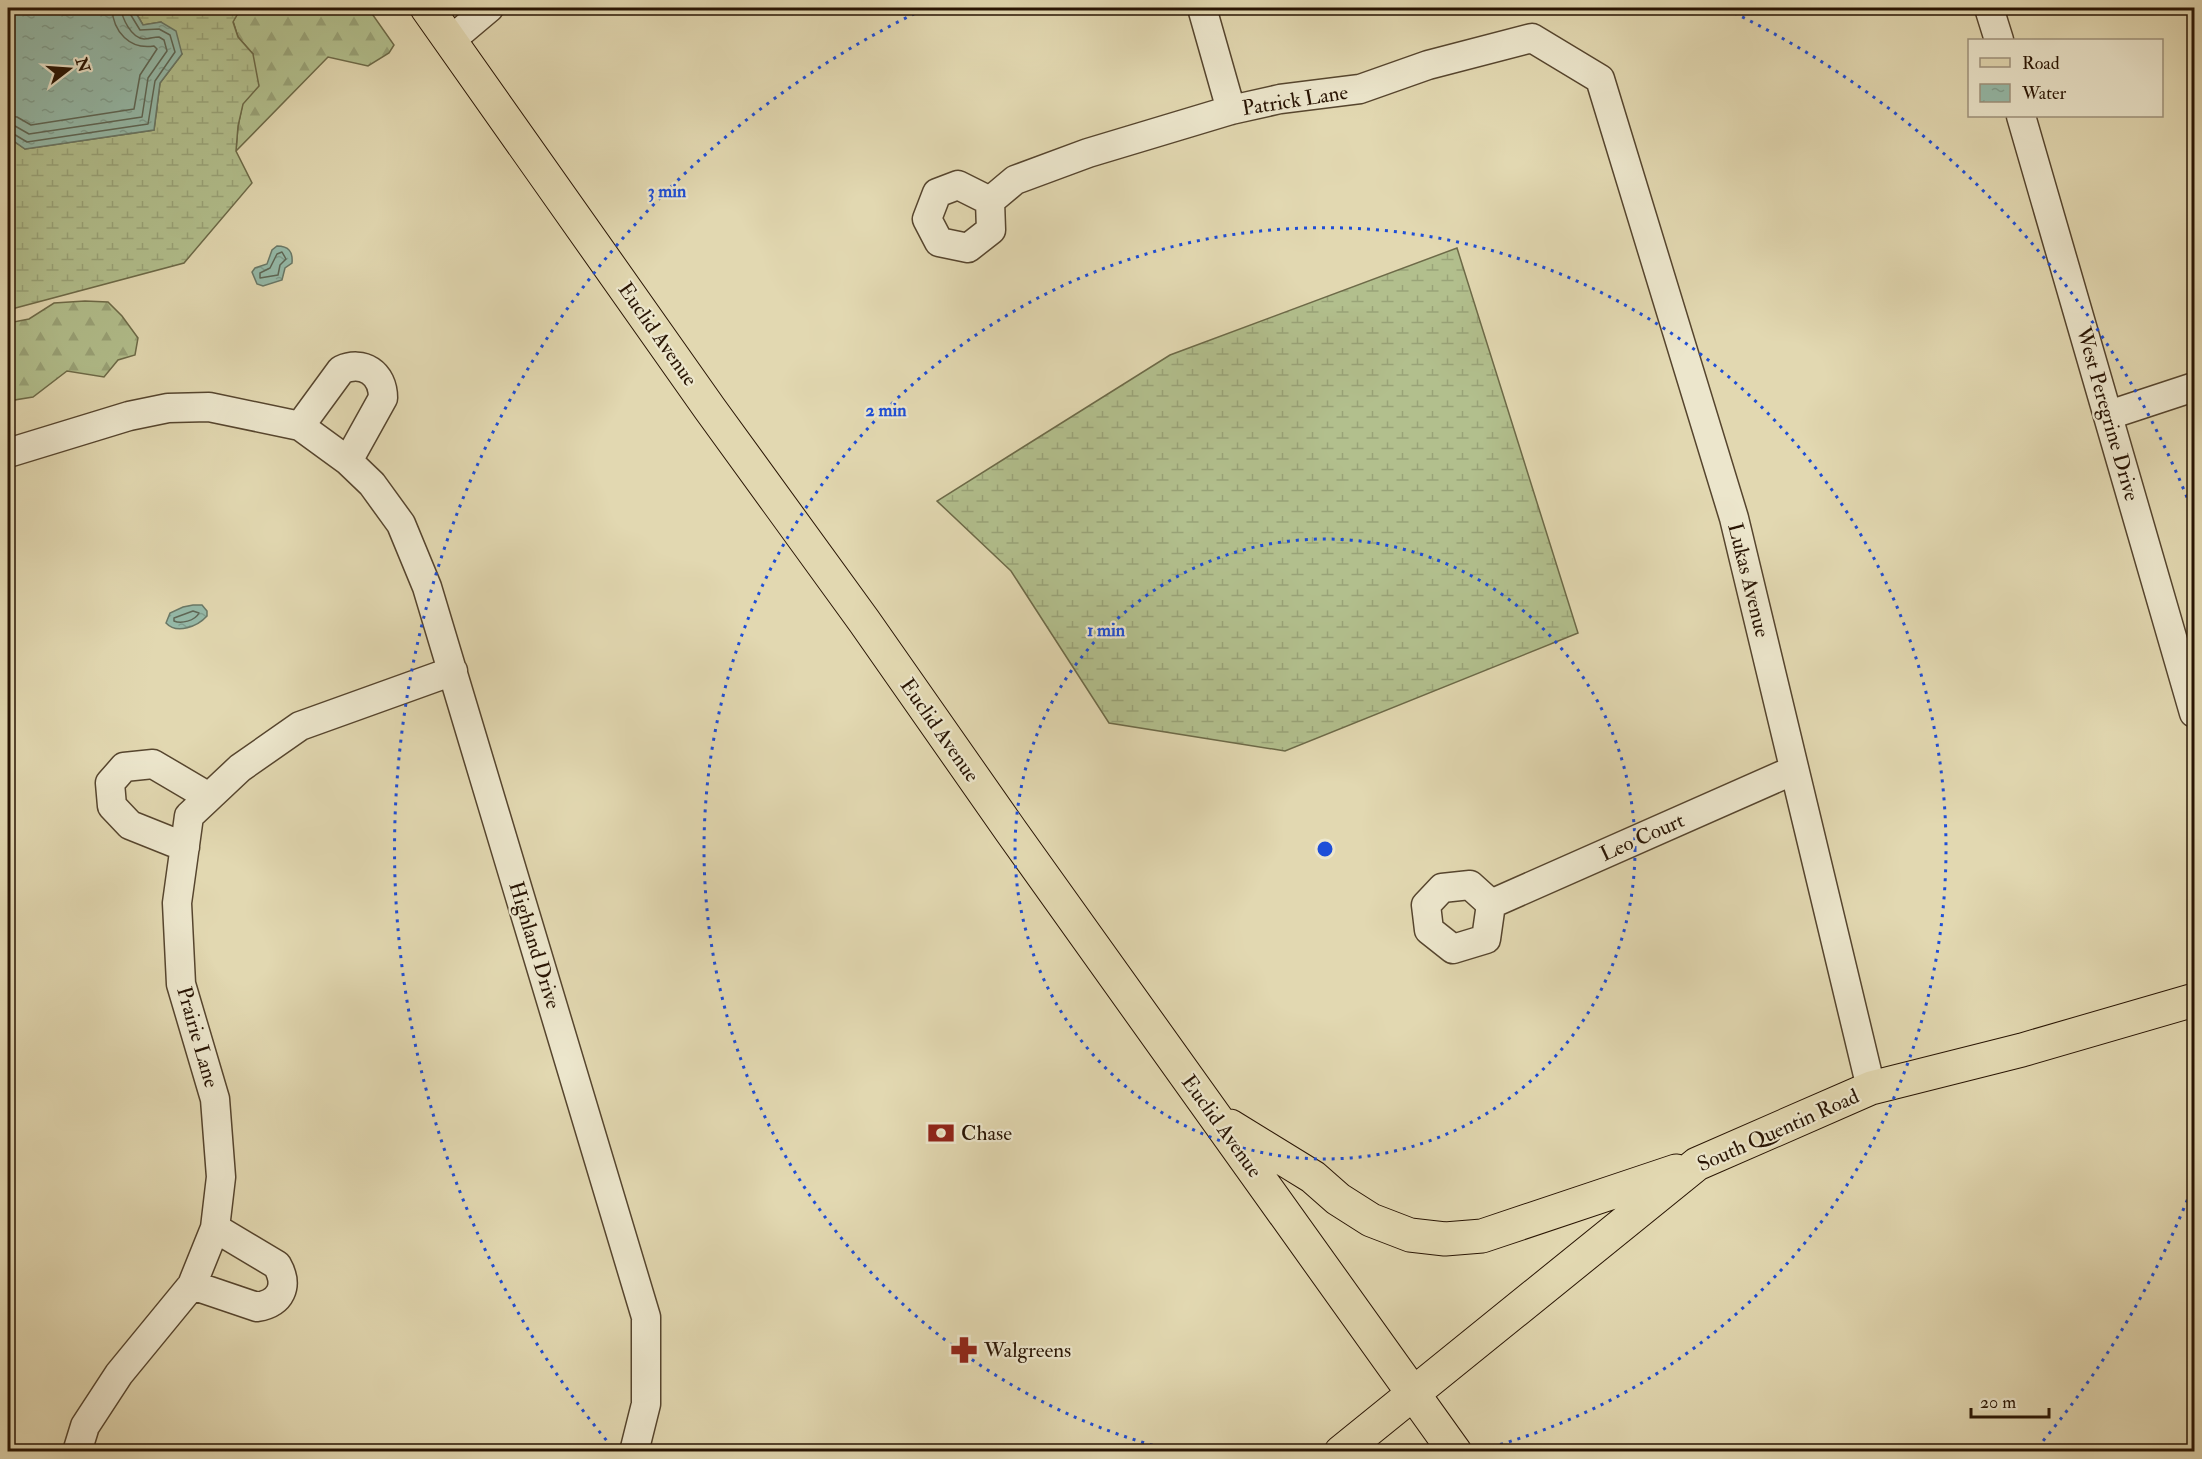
<svg xmlns="http://www.w3.org/2000/svg" width="2202" height="1459" viewBox="0 0 2202 1459" font-family="'IM FELL Double Pica',serif">
	<style>
		.forest { fill: url(#forest-firs); stroke: #6d6a48; stroke-width: 1.5 }
		.wetland { fill: url(#wetland-marsh); stroke: #6d6a48; stroke-width: 1.5 }
		.water { fill: url(#water-ripples); stroke: #697867; stroke-width: 1.5 }
		.lines { fill: none; stroke-linecap: round; stroke-linejoin: round }
		.shore { stroke: #5e6756; stroke-width: 1.5 }
		.minor-casing { stroke: #56452e; stroke-width: 31 }
		.major-casing { stroke: #281403; stroke-width: 35 }
		.minor { stroke: #ece6cc; stroke-width: 28 }
		.major { stroke: #e2d8b1; stroke-width: 33 }
		.ring { fill: none; stroke: #1d4ed8; stroke-width: 3; stroke-dasharray: 3 6 }
		.labels { text-anchor: middle; stroke-width: 4.5; stroke-linejoin: round; paint-order: stroke }
		.street-label { font-size: 21px; fill: #281403; stroke: #ece6cc }
		.poi-label { font-size: 21px; fill: #281403; stroke: #ece6cc; text-anchor: start }
		.centre { fill: #1d4ed8; stroke: #ece6cc; stroke-width: 3 }
		.ring-label { font-size: 18px; text-anchor: middle; font-weight: bold; fill: #1d4ed8; stroke: #ece6cc; stroke-width: 4.5; stroke-linejoin: round; paint-order: stroke }
	</style>
	<defs>
		<pattern id="forest-firs" width="22" height="20" patternUnits="userSpaceOnUse" patternTransform="scale(1.5)"><rect width="22" height="20" fill="#b2bf8d"/><path d="M5 1l3.5 6h-7zM16 11l3.5 6h-7z" fill="#99a378"/></pattern>
		<pattern id="wetland-marsh" width="20" height="14" patternUnits="userSpaceOnUse" patternTransform="scale(1.5)"><rect width="20" height="14" fill="#b2bf8d"/><path d="M1 5h8M5 5V1M11 12h8M15 12V8" fill="none" stroke="#99a378"/></pattern>
		<pattern id="water-ripples" width="26" height="14" patternUnits="userSpaceOnUse" patternTransform="scale(1.5)"><rect width="26" height="14" fill="#95baa9"/><path d="M2 4q2-2 4 0t4 0M15 11q2-2 4 0t4 0" fill="none" stroke="#809f90"/></pattern>
	</defs>
	<rect width="100%" height="100%" fill="#e2d8b1"/>
	<filter id="stains"><feTurbulence type="fractalNoise" baseFrequency=".00333" numOctaves="4"/><feColorMatrix values="0 0 0 0 .2 0 0 0 0 .09 0 0 0 0 .02 0 0 0 .5 -.17"/></filter>
	<radialGradient id="worn" r=".72"><stop offset=".6" stop-color="#630" stop-opacity="0"/><stop offset="1" stop-color="#630" stop-opacity=".3"/></radialGradient>
	<!-- forest -->
	<path class="forest" d="M 241,8 L 368,8 L 394,45 L 389,53 L 368,66 L 328,57 L 236,151 L 238,126 L 253,54 L 238,37 L 233,21 Z
		M 85,301 L 108,302 L 122,316 L 138,338 L 135,355 L 118,360 L 104,377 L 67,371 L 33,397 L 8,401 L 8,323 L 29,319 L 54,303 Z"/>
	<!-- wetland -->
	<path class="wetland" d="M 133,8 L 241,8 L 233,22 L 238,37 L 253,54 L 259,86 L 243,104 L 238,126 L 236,151 L 252,183 L 184,263 L 8,310 L 8,137 L 25,149 L 154,130 L 160,83 L 182,54 L 161,22 L 143,25 Z
		M 1457,248 L 1578,633 L 1285,751 L 1109,723 L 1011,571 L 937,501 L 1170,355 Z"/>
	<!-- water -->
	<path class="water" d="M 8,8 L 133,8 L 143,25 L 161,22 L 176,31 L 182,54 L 160,83 L 154,130 L 25,149 L 8,137 Z
		M 277,246 C 289,246 293,252 292,263 L 285,268 L 282,280 L 263,286 L 257,284 L 252,272 L 255,268 L 267,264 L 272,250 Z
		M 193,605 L 202,605 L 207,611 L 207,616 C 198,626 177,635 166,623 L 170,613 L 183,607 Z"/>
	<g class="lines">
		<!-- shore -->
		<path class="shore" d="M 8,116 L 17,117 L 31,125 L 134,109 L 140,75 L 157,49 L 154,46 C 130,50 113,32 112,8
			M 8,125 L 15,126 L 29,134 L 142,117 L 148,78 L 167,51 L 164,40 L 159,37 C 154,37 148,39 144,39 C 131,38 122,18 121,8
			M 8,133 L 12,133 L 27,142 L 148,124 L 155,81 L 175,52 L 170,35 L 159,29 L 140,30 L 129,12 L 128,8
			M 282,252 L 286,259 L 280,265 L 278,275 L 260,278 L 260,273 L 270,268 L 277,254 Z
			M 193,611 L 199,613 C 195,621 181,624 174,621 L 174,618 Z"/>
		<defs>
			<path id="minor" d="M 1202,8 L 1231,110
				M 1989,8 L 1999,40
				M 451,40 L 489,8
				M 2021,116 L 2194,713
				M 990,201 L 991,230 L 968,248 L 939,242 L 927,219 L 937,193 L 958,185 L 990,201 L 1015,180 L 1088,153 L 1231,110 L 1280,99 L 1360,89 L 1428,65 L 1532,38 L 1600,79 L 1734,518 L 1871,1088
				M 2109,415 L 2194,387
				M 300,426 L 341,370 C 363,360 383,373 383,398 L 348,461
				M 8,453 L 129,416 L 168,408 L 209,407 L 300,426 L 348,461 L 372,484 L 401,524 L 427,587 L 646,1317 L 646,1404 L 634,1452
				M 185,847 L 130,825 L 112,806 L 110,783 L 124,767 L 153,764 L 209,797
				M 1491,904 L 1486,939 L 1453,949 L 1429,930 L 1426,905 L 1442,888 L 1470,885 L 1491,904 L 1794,770
				M 192,1285 L 257,1307 C 281,1303 289,1286 277,1265 L 215,1228
				M 77,1452 L 85,1426 L 119,1374 L 192,1285 L 215,1228 L 221,1177 L 215,1099 L 181,984 L 177,903 L 189,816 L 240,768 L 300,726 L 453,671"/>
			<path id="major" d="M 427,8 L 710,409 L 864,621 L 1011,831 L 1455,1452
				M 1230,1126 L 1313,1177 L 1338,1199 L 1371,1220 L 1410,1235 L 1445,1239 L 1482,1236 L 1676,1171
				M 1341,1452 L 1697,1164 L 1871,1088 L 2022,1050 L 2194,1000"/>
		</defs>
		<!-- minor casing -->
		<use href="#minor" class="minor-casing"/>
		<!-- major casing -->
		<use href="#major" class="major-casing"/>
		<!-- minor -->
		<use href="#minor" class="minor"/>
		<!-- major -->
		<use href="#major" class="major"/>
	</g>
	<!-- distance rings -->
	<g class="ring">
		<circle cx="1325" cy="849" r="310"/>
		<path d="M1170 1450A621 621 0 1 1 1480 1450"/>
		<path d="M2194 1183A931 931 0 0 1 2038 1447M612 1447A931 931 0 0 1 924 9M1726 9A931 931 0 0 1 2194 515"/>
	</g>
	<!-- icons -->
	<defs>
		<symbol id="bank-bare" viewBox="-9 -9 18 18"><path d="M-6-4H6V4H-6ZM0-2.3a2.3 2.3 0 1 0 0 4.6a2.3 2.3 0 1 0 0-4.6Z" fill="#8f2418" stroke="#ece6cc" stroke-width="2.5" paint-order="stroke"/></symbol>
		<symbol id="pharmacy-bare" viewBox="-9 -9 18 18"><path d="M-2-6h4v4h4v4h-4v4h-4v-4h-4v-4h4Z" fill="#8f2418" stroke="#ece6cc" stroke-width="2.5" paint-order="stroke"/></symbol>
	</defs>
	<g fill-rule="evenodd">
		<use href="#bank-bare" x="922" y="1114" width="38" height="38"/>
		<use href="#pharmacy-bare" x="945" y="1331" width="38" height="38"/>
	</g>
	<g class="labels">
		<!-- street labels -->
		<g class="street-label">
			<text transform="translate(1295 100) rotate(-9)" y="7">Patrick Lane</text>
			<text transform="translate(658 334) rotate(55)" y="7">Euclid Avenue</text>
			<text transform="translate(2108 414) rotate(74)" y="7">West Peregrine Drive</text>
			<text transform="translate(1749 580) rotate(76)" y="7">Lukas Avenue</text>
			<text transform="translate(940 730) rotate(55)" y="7">Euclid Avenue</text>
			<text transform="translate(1642 837) rotate(-24)" y="7">Leo Court</text>
			<text transform="translate(535 945) rotate(73)" y="7">Highland Drive</text>
			<text transform="translate(198 1037) rotate(74)" y="7">Prairie Lane</text>
			<text transform="translate(1222 1126) rotate(54)" y="7">Euclid Avenue</text>
			<text transform="translate(1778 1130) rotate(-24)" y="7">South Quentin Road</text>
		</g>
		<!-- poi labels -->
		<g class="poi-label">
			<text x="961" y="1140">Chase</text>
			<text x="984" y="1357">Walgreens</text>
		</g>
	</g>
	<circle cx="1325" cy="849" r="9" class="centre"/>
	<g class="ring-label">
		<text x="667" y="197">3 min</text>
		<text x="886" y="416">2 min</text>
		<text x="1106" y="636">1 min</text>
	</g>
	<!-- margin -->
	<rect width="2202" height="1459" fill="none" stroke="#e2d8b1" stroke-width="30"/>
	<rect x="9" y="9" width="2184" height="1441" fill="none" stroke="#281403" stroke-width="3"/>
	<rect x="15" y="15" width="2172" height="1429" fill="none" stroke="#281403" stroke-width="1.5"/>
	<!-- legend -->
	<rect x="1968" y="39" width="195" height="78" fill="#ece6cc" stroke="#9e927c" stroke-width="1.5"/>
	<rect x="1980" y="58" width="30" height="9" fill="#e2d8b1" stroke="#9e927c" stroke-width="1.5"/>
	<text x="2022" y="69" font-size="18" fill="#281403">Road</text>
	<rect x="1980" y="84" width="30" height="18" fill="url(#water-ripples)" stroke="#9e927c" stroke-width="1.5"/>
	<text x="2022" y="99" font-size="18" fill="#281403">Water</text>
	<!-- north arrow -->
	<g transform="translate(69 69) rotate(73)" stroke="#ece6cc" stroke-width="4.5" paint-order="stroke">
	<path d="M0-4.5L10 22L0 15L-10 22Z" fill="#281403"/>
	<text y="-9" font-size="16" font-weight="bold" text-anchor="middle" fill="#281403">N</text>
	</g>
	<!-- scale -->
	<path d="M1971 1408v9h78v-9" fill="none" stroke="#281403" stroke-width="3"/>
	<text x="1980" y="1408" font-size="18" fill="#281403" stroke="#ece6cc" stroke-width="4.5" paint-order="stroke">20 m</text>
	<rect width="100%" height="100%" filter="url(#stains)"/>
	<rect width="100%" height="100%" fill="url(#worn)"/>
</svg>
